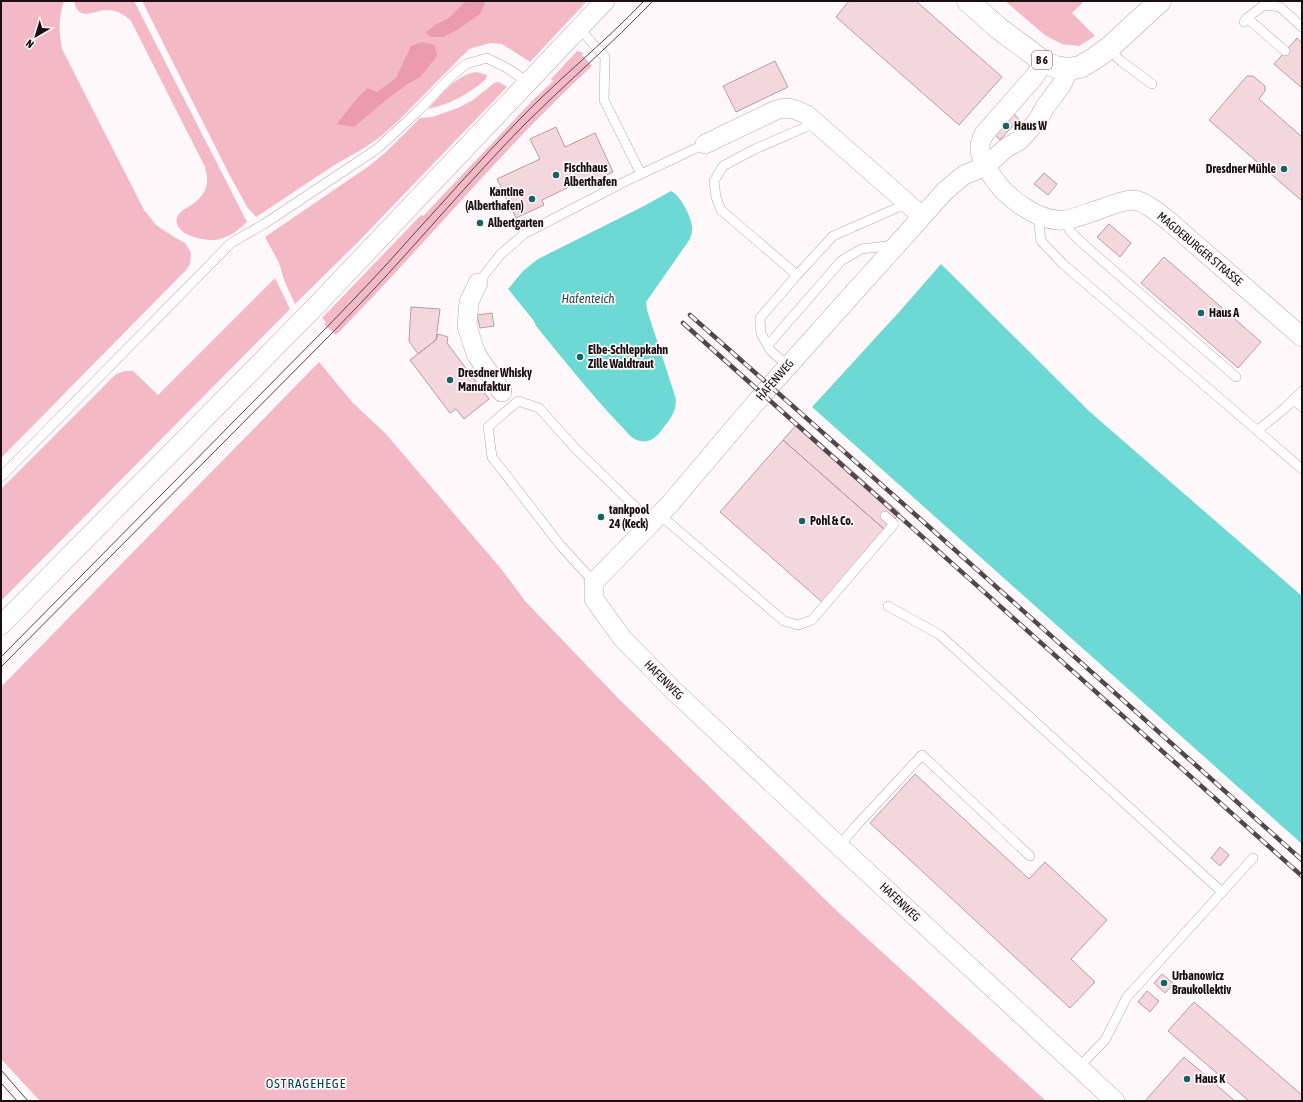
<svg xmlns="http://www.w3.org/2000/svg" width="1303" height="1102" viewBox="0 0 1303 1102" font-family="'Asap Condensed',sans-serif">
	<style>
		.green { fill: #f3b9c7 }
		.forest { fill: #eb9aaf }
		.water { fill: #6dd9d4 }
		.building { fill: #f4d7de; stroke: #b79ca2 }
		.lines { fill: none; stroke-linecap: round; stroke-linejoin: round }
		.lane-casing { stroke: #bfa4aa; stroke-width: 10 }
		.street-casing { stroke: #bfa4aa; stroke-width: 20 }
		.primary-casing { stroke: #bfa4aa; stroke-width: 23 }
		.lane { stroke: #fff; stroke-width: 9 }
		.street { stroke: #fff; stroke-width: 19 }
		.primary { stroke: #fff; stroke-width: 22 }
		.tram { stroke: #50474a; stroke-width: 1 }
		.rail-casing { stroke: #50474a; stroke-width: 4.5 }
		.rail { stroke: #fef8fa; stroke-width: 3; stroke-dasharray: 9; stroke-linecap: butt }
		.poi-dot { fill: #156461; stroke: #fef8fa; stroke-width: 1.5 }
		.labels { text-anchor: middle; stroke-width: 3.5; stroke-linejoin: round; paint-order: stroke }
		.shield { fill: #fef8fa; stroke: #5e5558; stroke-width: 1 }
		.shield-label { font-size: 11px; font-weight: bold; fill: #190f12 }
		.poi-label { font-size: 12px; font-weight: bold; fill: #190f12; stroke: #fef8fa; text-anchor: start }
		.street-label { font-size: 12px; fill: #190f12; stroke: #fef8fa }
		.water-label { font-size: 13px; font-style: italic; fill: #21514f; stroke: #fef8fa }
		.neighbourhood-label { font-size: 13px; letter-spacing: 1px; fill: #024543; stroke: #fef8fa }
	</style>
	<rect width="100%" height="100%" fill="#fef8fa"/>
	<!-- green -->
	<path class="green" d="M 1,1 L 64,1 C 58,19 59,30 62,49 L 144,210 L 156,225 L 174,237 L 185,243 L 191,253 L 190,264 L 186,270 L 1,458 Z
		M 74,1 L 134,1 L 247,222 C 238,231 228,238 215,240 C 204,241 169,234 178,215 C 181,211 186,208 190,206 C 206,195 210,185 205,167 L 131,21 C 125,15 117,10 108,10 C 93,10 79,23 74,1 Z
		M 142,1 L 587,1 L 530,62 L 502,44 L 490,43 L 469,49 L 397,122 L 379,138 L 361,150 L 336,164 L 256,217 L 247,207 L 229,174 Z
		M 1005,1 L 1084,1 L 1072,13 L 1095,36 L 1079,46 L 1062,44 L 1046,36 Z
		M 577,51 L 583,53 L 582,55 L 592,66 C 501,150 423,247 336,335 L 324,324 L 326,322 L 322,318 L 421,215 L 423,216 L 531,102 L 553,81 L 551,79 Z
		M 477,72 L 487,75 L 486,79 C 469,94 451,104 428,109 C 442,95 456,74 477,72 Z
		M 499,82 L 507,87 L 358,242 L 295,304 L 284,280 L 279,263 L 265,237 L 369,166 L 386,152 L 420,118 L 432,117 L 458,108 L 473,100 L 494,83 Z
		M 275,278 L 290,309 L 1,601 L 1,489 L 116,374 L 125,371 L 133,371 L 158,395 Z
		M 319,362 L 352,402 L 386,434 L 502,570 L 525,601 L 618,698 L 838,912 L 1046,1101 L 40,1101 L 1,1059 L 1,687 Z"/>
	<!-- forest -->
	<path class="forest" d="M 466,1 L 486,1 L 480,14 L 457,30 L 443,37 L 431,37 L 425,33 L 435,25 L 449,18 Z
		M 422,42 L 435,45 L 437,56 L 420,77 L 409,83 L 387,99 L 354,127 L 337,124 L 353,103 L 367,88 L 377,92 L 396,78 L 411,46 Z"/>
	<!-- water -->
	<path class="water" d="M 671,191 C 680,195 691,216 692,226 C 693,231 691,235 690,239 L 646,302 L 647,310 L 676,399 C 676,414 669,420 661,431 C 655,439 647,444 637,440 C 630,438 625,429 619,424 C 590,393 563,359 536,326 L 534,321 L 508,289 L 523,271 L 538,259 L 642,207 Z
		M 941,264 L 1090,412 L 1302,596 L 1302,844 L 812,407 L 900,311 Z"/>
	<!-- building -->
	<path class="building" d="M 849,1 L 916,1 L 1002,77 L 959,125 L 836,17 Z
		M 1297,38 L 1302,43 L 1302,88 L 1274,64 Z
		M 775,61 L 788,87 L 736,112 L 723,86 Z
		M 1247,76 L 1253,76 L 1265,86 L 1265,91 L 1259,99 L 1302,137 L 1302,201 L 1209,120 Z
		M 1012,112 L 1019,119 L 1000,140 L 993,133 Z
		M 556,127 L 565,147 L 595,133 L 613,172 L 591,183 L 588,178 L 542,200 L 544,205 L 516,218 L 497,179 L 540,159 L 530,139 Z
		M 1044,173 L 1057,184 L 1048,195 L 1034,184 Z
		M 1109,224 L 1131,243 L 1120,257 L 1097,237 Z
		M 1164,257 L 1261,342 L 1238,368 L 1141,283 Z
		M 411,307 L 440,309 L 436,340 L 418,354 L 409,341 Z
		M 492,313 L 494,326 L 480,328 L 477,315 Z
		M 438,334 L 448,337 L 447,343 L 489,399 L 464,419 L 456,409 L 450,413 L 410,360 L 436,340 Z
		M 798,423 L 900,513 L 885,530 L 783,440 Z
		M 783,440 L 885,530 L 822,602 L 720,512 Z
		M 915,774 L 1029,879 L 1045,862 L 1107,920 L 1071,959 L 1095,982 L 1070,1008 L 870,823 Z
		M 1220,847 L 1229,855 L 1220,866 L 1211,858 Z
		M 1162,974 L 1174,984 L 1165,993 L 1154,983 Z
		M 1147,991 L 1159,1001 L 1150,1012 L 1138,1002 Z
		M 1194,1002 L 1302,1095 L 1302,1101 L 1249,1101 L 1168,1031 Z
		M 1184,1057 L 1235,1101 L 1145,1101 Z"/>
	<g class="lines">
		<defs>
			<path id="lane" d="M 1247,18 L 1285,51
				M 1244,22 L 1247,18 L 1264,5 L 1280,7 L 1302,27
				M 580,29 L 605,57 L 604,100 L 641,174
				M 1108,49 L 1122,62 L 1152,84
				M 815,123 L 755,149 L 723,166 L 714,181 L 716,197 L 721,210 L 797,275 L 833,236 L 908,203
				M 1038,215 L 1041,241 L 1063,264 L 1302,469
				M 1064,220 L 1070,231 L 1081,242 L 1236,377
				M 478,283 L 501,254 L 524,234 L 622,183 L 705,144
				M 768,345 L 841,261 L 861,249 L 895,245
				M 788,366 L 771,351 L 761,334 L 760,318 L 797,275
				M 1294,400 L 1302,407
				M 1258,430 L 1284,409 L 1302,391
				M 1,477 L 231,243 L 264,224 L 377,149 L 417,112 L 450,78 L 466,64 L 487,58 L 507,68 L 529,83
				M 660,515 L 784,621 L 798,625 L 812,620 L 889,530 L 894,524 L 885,516
				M 594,582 L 561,546 L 492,457 L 488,427 L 518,401 L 539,408 L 575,448 L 652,523
				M 888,606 L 940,635 L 1222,892
				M 839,846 L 855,827 L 922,755 L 1030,856
				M 1079,1067 L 1105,1040 L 1127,997 L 1253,858"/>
			<path id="street" d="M 1044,62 L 1034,77 L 984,134 C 983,137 980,142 980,146 C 979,157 988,170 994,179 C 1007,198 1039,222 1063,220 C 1073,220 1090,212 1101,209 C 1111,205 1123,200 1134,200 C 1145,201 1161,215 1170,222 L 1302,337
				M 1069,69 L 1062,84 L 1045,107 L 1038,120 L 1020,140 L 1006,148 L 986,166 L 964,175 L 945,191 L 763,394 L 669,505 L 594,582 L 594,599 L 622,638 L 673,690 L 839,846 L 1115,1101
				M 705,144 L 776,110 C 789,106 795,109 807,115 L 922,216
				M 478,283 L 469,302 L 467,326 L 476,354 L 502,392
				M 1,625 L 313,309 L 605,1"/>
			<path id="primary" d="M 968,1 L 998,28 L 1044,62 L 1056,67 L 1069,69 L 1080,67 L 1092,60 L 1109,48 L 1160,1"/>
		</defs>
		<!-- lane casing -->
		<use href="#lane" class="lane-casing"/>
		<!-- street casing -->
		<use href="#street" class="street-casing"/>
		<!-- primary casing -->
		<use href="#primary" class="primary-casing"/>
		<!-- lane -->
		<use href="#lane" class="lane"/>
		<!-- street -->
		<use href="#street" class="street"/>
		<!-- primary -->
		<use href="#primary" class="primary"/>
		<!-- tram -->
		<path class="tram" d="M 1,657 L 327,327 C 356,297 385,267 412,236 C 447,198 481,159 517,122 C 557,80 603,44 644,1
			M 1,667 L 333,332 C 351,313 369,295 387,275 C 433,225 477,173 524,125 C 566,83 612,44 653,1
			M 1,1070 L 28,1101
			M 1,1083 L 17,1101"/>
		<defs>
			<path id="rail" d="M 690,315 L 918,517 L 1302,860
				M 683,323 L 1302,876"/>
		</defs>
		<!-- rail casing -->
		<use href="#rail" class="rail-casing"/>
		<!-- rail -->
		<use href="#rail" class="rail"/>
	</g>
	<!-- markers -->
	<g class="poi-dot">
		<circle cx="1006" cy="126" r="4"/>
		<circle cx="1284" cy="169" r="4"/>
		<circle cx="556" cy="175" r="4"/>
		<circle cx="532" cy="199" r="4"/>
		<circle cx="480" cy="223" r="4"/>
		<circle cx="1201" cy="313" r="4"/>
		<circle cx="580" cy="357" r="4"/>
		<circle cx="450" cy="380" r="4"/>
		<circle cx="601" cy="517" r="4"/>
		<circle cx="802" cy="521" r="4"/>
		<circle cx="1164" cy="983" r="4"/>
		<circle cx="1187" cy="1079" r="4"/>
	</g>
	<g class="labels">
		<!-- shield labels -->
		<rect class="shield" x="1032" y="51" width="20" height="18" rx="3"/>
		<g class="shield-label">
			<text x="1042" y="64">B 6</text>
		</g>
		<!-- poi labels -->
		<g class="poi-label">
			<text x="1014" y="130">Haus W</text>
			<text x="564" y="172">Fischhaus<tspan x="564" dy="14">Alberthafen</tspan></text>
			<text x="1276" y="173" text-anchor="end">Dresdner Mühle</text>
			<text x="524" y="196" text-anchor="end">Kantine<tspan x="524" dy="14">(Alberthafen)</tspan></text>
			<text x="488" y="227">Albertgarten</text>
			<text x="1209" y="317">Haus A</text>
			<text x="588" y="354">Elbe-Schleppkahn<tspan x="588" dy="14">Zille Waldtraut</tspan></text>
			<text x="458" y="377">Dresdner Whisky<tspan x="458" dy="14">Manufaktur</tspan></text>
			<text x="609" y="514">tankpool<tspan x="609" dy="14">24 (Keck)</tspan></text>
			<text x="810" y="525">Pohl &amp; Co.</text>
			<text x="1172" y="980">Urbanowicz<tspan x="1172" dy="14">Braukollektiv</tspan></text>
			<text x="1195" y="1083">Haus K</text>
		</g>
		<!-- street labels -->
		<g class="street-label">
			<text transform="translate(1200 249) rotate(40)" y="4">MAGDEBURGER STRASSE</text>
			<text transform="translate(775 380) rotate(-49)" y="4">HAFENWEG</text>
			<text transform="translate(664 680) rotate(45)" y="4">HAFENWEG</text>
			<text transform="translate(900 902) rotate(43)" y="4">HAFENWEG</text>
		</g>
		<!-- water labels -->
		<g class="water-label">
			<text x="588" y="303">Hafenteich</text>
		</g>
		<!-- neighbourhood labels -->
		<g class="neighbourhood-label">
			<text x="306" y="1088">OSTRAGEHEGE</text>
		</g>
	</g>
	<!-- border -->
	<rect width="1303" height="1102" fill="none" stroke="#190f12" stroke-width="4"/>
	<!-- north arrow -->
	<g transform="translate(36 36) rotate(218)" stroke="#fef8fa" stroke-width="3" paint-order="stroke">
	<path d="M0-3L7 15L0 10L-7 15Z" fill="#190f12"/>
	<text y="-6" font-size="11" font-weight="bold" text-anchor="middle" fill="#190f12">N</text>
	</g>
</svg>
